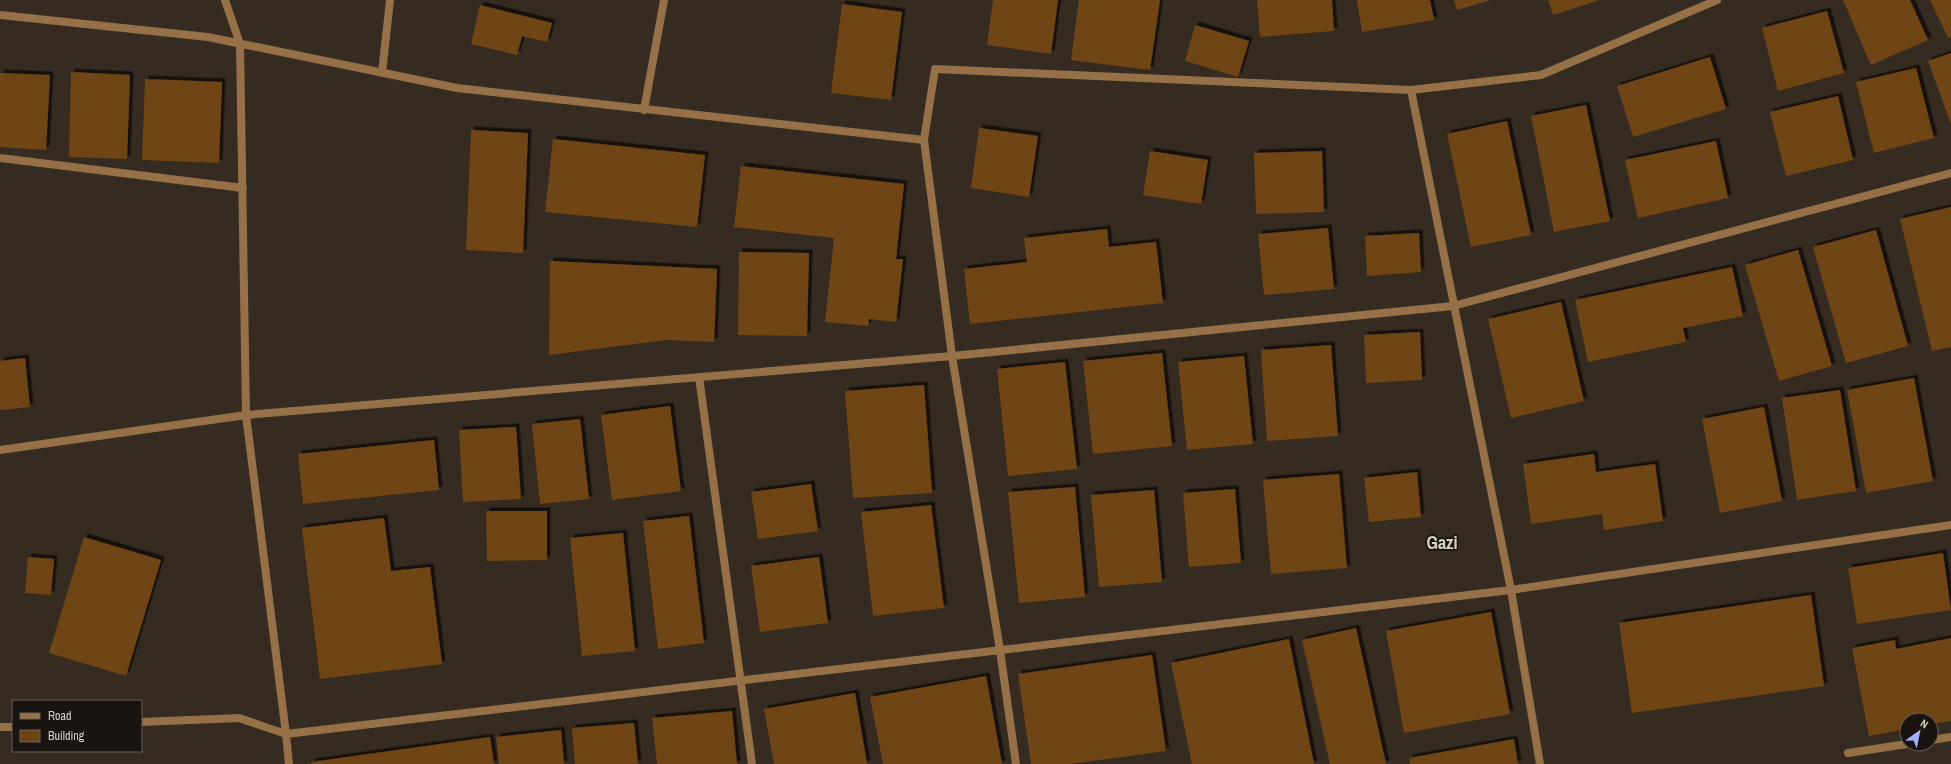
<svg xmlns="http://www.w3.org/2000/svg" width="1951" height="764" viewBox="0 0 1951 764" font-family="'Archivo Narrow',sans-serif">
	<style>
		.building { fill: #6f4414; filter: url(#shadow) }
		.lines { fill: none; stroke-linecap: round; stroke-linejoin: round }
		.minor { stroke: #967046; stroke-width: 8 }
		.labels { text-anchor: middle; stroke-width: 3.5; stroke-linejoin: round; paint-order: stroke }
		.district-label { font-size: 18px; font-weight: bold; fill: #d8d0ca; stroke: #1a1410 }
	</style>
	<defs>
		<filter id="shadow"><feDropShadow dx="3.5" dy="-3.5" stdDeviation="0" flood-color="#0009"/></filter>
	</defs>
	<rect width="100%" height="100%" fill="#362b20"/>
	<!-- building -->
	<path class="building" d="M 993,0 L 1058,0 L 1051,54 L 987,45 Z
		M 1079,0 L 1160,0 L 1150,70 L 1071,60 Z
		M 1257,0 L 1332,0 L 1334,31 L 1260,37 Z
		M 1357,0 L 1430,0 L 1434,20 L 1362,32 Z
		M 1454,0 L 1491,0 L 1457,10 Z
		M 1548,0 L 1600,0 L 1553,15 Z
		M 1843,0 L 1910,0 L 1928,40 L 1871,65 Z
		M 1930,0 L 1951,0 L 1951,36 L 1948,38 Z
		M 842,4 L 902,12 L 891,100 L 831,93 Z
		M 480,5 L 552,23 L 547,42 L 522,36 L 517,55 L 471,44 Z
		M 1827,11 L 1844,73 L 1778,91 L 1762,28 Z
		M 1195,25 L 1249,41 L 1238,77 L 1185,61 Z
		M 1951,53 L 1951,124 L 1928,61 Z
		M 1710,57 L 1726,109 L 1633,137 L 1617,86 Z
		M 1916,68 L 1934,138 L 1874,153 L 1856,82 Z
		M 71,72 L 130,75 L 127,159 L 69,157 Z
		M 0,73 L 50,75 L 46,150 L 0,147 Z
		M 145,79 L 222,82 L 219,163 L 142,160 Z
		M 1838,96 L 1853,160 L 1786,176 L 1770,112 Z
		M 1586,105 L 1610,221 L 1554,232 L 1531,116 Z
		M 1507,121 L 1531,235 L 1471,247 L 1447,134 Z
		M 979,128 L 1038,136 L 1029,197 L 971,188 Z
		M 471,130 L 528,133 L 523,253 L 466,250 Z
		M 553,139 L 705,155 L 697,227 L 545,212 Z
		M 1716,141 L 1728,198 L 1638,218 L 1625,160 Z
		M 1150,151 L 1208,160 L 1201,204 L 1143,195 Z
		M 1322,151 L 1324,212 L 1256,214 L 1254,153 Z
		M 741,166 L 904,184 L 896,259 L 903,259 L 896,322 L 869,319 L 868,326 L 825,322 L 834,238 L 734,227 Z
		M 1951,207 L 1951,347 L 1932,351 L 1900,219 Z
		M 1328,228 L 1334,289 L 1264,295 L 1258,234 Z
		M 1107,229 L 1109,247 L 1156,242 L 1163,303 L 970,324 L 964,269 L 1027,262 L 1024,238 Z
		M 1876,230 L 1908,346 L 1846,363 L 1813,247 Z
		M 1419,233 L 1421,272 L 1367,276 L 1365,236 Z
		M 1798,250 L 1832,366 L 1779,381 L 1745,265 Z
		M 739,252 L 809,253 L 807,336 L 738,335 Z
		M 550,261 L 717,269 L 714,342 L 666,340 L 549,355 Z
		M 1732,267 L 1743,316 L 1683,328 L 1686,342 L 1588,362 L 1575,300 Z
		M 1561,302 L 1584,401 L 1511,418 L 1488,319 Z
		M 1420,332 L 1422,380 L 1366,383 L 1364,335 Z
		M 1331,345 L 1338,436 L 1267,441 L 1261,350 Z
		M 1162,353 L 1172,446 L 1093,454 L 1083,361 Z
		M 1244,356 L 1253,444 L 1187,450 L 1178,362 Z
		M 25,358 L 30,407 L 0,410 L 0,361 Z
		M 1065,362 L 1077,469 L 1008,476 L 997,369 Z
		M 1914,378 L 1933,481 L 1866,493 L 1847,390 Z
		M 924,385 L 932,493 L 853,498 L 845,391 Z
		M 1840,390 L 1856,491 L 1797,500 L 1782,398 Z
		M 670,406 L 681,491 L 612,500 L 601,415 Z
		M 1764,407 L 1782,501 L 1720,513 L 1702,419 Z
		M 580,419 L 589,499 L 540,504 L 532,424 Z
		M 516,427 L 521,499 L 463,502 L 459,430 Z
		M 434,440 L 439,490 L 303,504 L 298,454 Z
		M 1594,454 L 1596,472 L 1655,464 L 1663,521 L 1604,530 L 1602,514 L 1531,524 L 1523,464 Z
		M 1417,472 L 1421,517 L 1369,522 L 1364,478 Z
		M 1339,474 L 1347,568 L 1271,574 L 1263,480 Z
		M 811,484 L 818,531 L 758,539 L 751,492 Z
		M 1075,487 L 1085,597 L 1019,603 L 1008,492 Z
		M 1235,489 L 1241,563 L 1189,567 L 1183,493 Z
		M 1154,490 L 1162,582 L 1099,587 L 1091,495 Z
		M 931,505 L 944,608 L 873,616 L 861,512 Z
		M 486,511 L 547,511 L 547,560 L 487,561 Z
		M 689,516 L 704,643 L 658,649 L 643,521 Z
		M 384,518 L 391,571 L 430,567 L 442,664 L 320,679 L 302,528 Z
		M 623,533 L 635,651 L 582,656 L 570,538 Z
		M 84,537 L 161,560 L 126,676 L 49,653 Z
		M 1943,553 L 1951,610 L 1857,624 L 1848,568 Z
		M 28,557 L 54,559 L 51,595 L 25,593 Z
		M 819,557 L 828,623 L 760,632 L 751,566 Z
		M 1811,595 L 1824,686 L 1632,713 L 1619,623 Z
		M 1491,612 L 1510,714 L 1404,733 L 1386,631 Z
		M 1356,628 L 1386,764 L 1330,764 L 1302,640 Z
		M 1951,638 L 1951,721 L 1931,724 L 1931,720 L 1907,720 L 1907,729 L 1869,736 L 1852,648 L 1895,640 L 1896,649 Z
		M 1289,639 L 1314,764 L 1192,764 L 1171,663 Z
		M 1152,655 L 1166,751 L 1070,764 L 1031,764 L 1018,674 Z
		M 986,676 L 1002,764 L 883,764 L 870,697 Z
		M 855,693 L 867,764 L 774,764 L 764,709 Z
		M 732,711 L 737,764 L 657,764 L 652,718 Z
		M 634,723 L 638,764 L 575,764 L 572,728 Z
		M 561,730 L 564,764 L 499,764 L 496,737 Z
		M 490,737 L 494,764 L 311,764 L 311,762 Z
		M 1514,739 L 1518,764 L 1410,764 L 1409,758 Z"/>
	<g class="lines">
		<!-- minor -->
		<path class="minor" d="M 225,0 L 240,44 L 246,415 L 286,734 L 1511,590 L 1951,525
			M 0,15 L 208,37 L 457,88 L 924,140 L 935,69 L 1411,90 L 1541,75 L 1717,0
			M 382,73 L 390,0
			M 1411,90 L 1511,590 L 1540,764
			M 644,110 L 664,0
			M 924,140 L 952,356 L 1000,650 L 1016,764
			M 0,158 L 243,188
			M 699,377 L 752,764
			M 0,450 L 246,415 L 952,356 L 1453,306 L 1951,173
			M 141,722 L 239,718 L 286,734 L 289,764
			M 0,727 L 13,727
			M 1931,740 L 1951,737
			M 1848,753 L 1907,744"/>
	</g>
	<g class="labels">
		<!-- district labels -->
		<g class="district-label">
			<text x="1442" y="549">Gazi</text>
		</g>
	</g>
	<!-- legend -->
	<rect x="12" y="700" width="130" height="52" fill="#1a1410" stroke="#665f5a"/>
	<rect x="20" y="713" width="20" height="6" fill="#967046" stroke="#665f5a"/>
	<text x="48" y="720" font-size="12" fill="#d8d0ca">Road</text>
	<rect x="20" y="730" width="20" height="12" fill="#6f4414" stroke="#665f5a"/>
	<text x="48" y="740" font-size="12" fill="#d8d0ca">Building</text>
	<!-- north arrow -->
	<g transform="translate(1919 732) rotate(33)"><circle r="19" fill="#1a1410" stroke="#665f5a"/>
	<path d="M0-3L7 15L0 10L-7 15Z" fill="#a3b2fd"/>
	<text y="-6" font-size="11" font-weight="bold" text-anchor="middle" fill="#d8d0ca">N</text>
	</g>
</svg>
